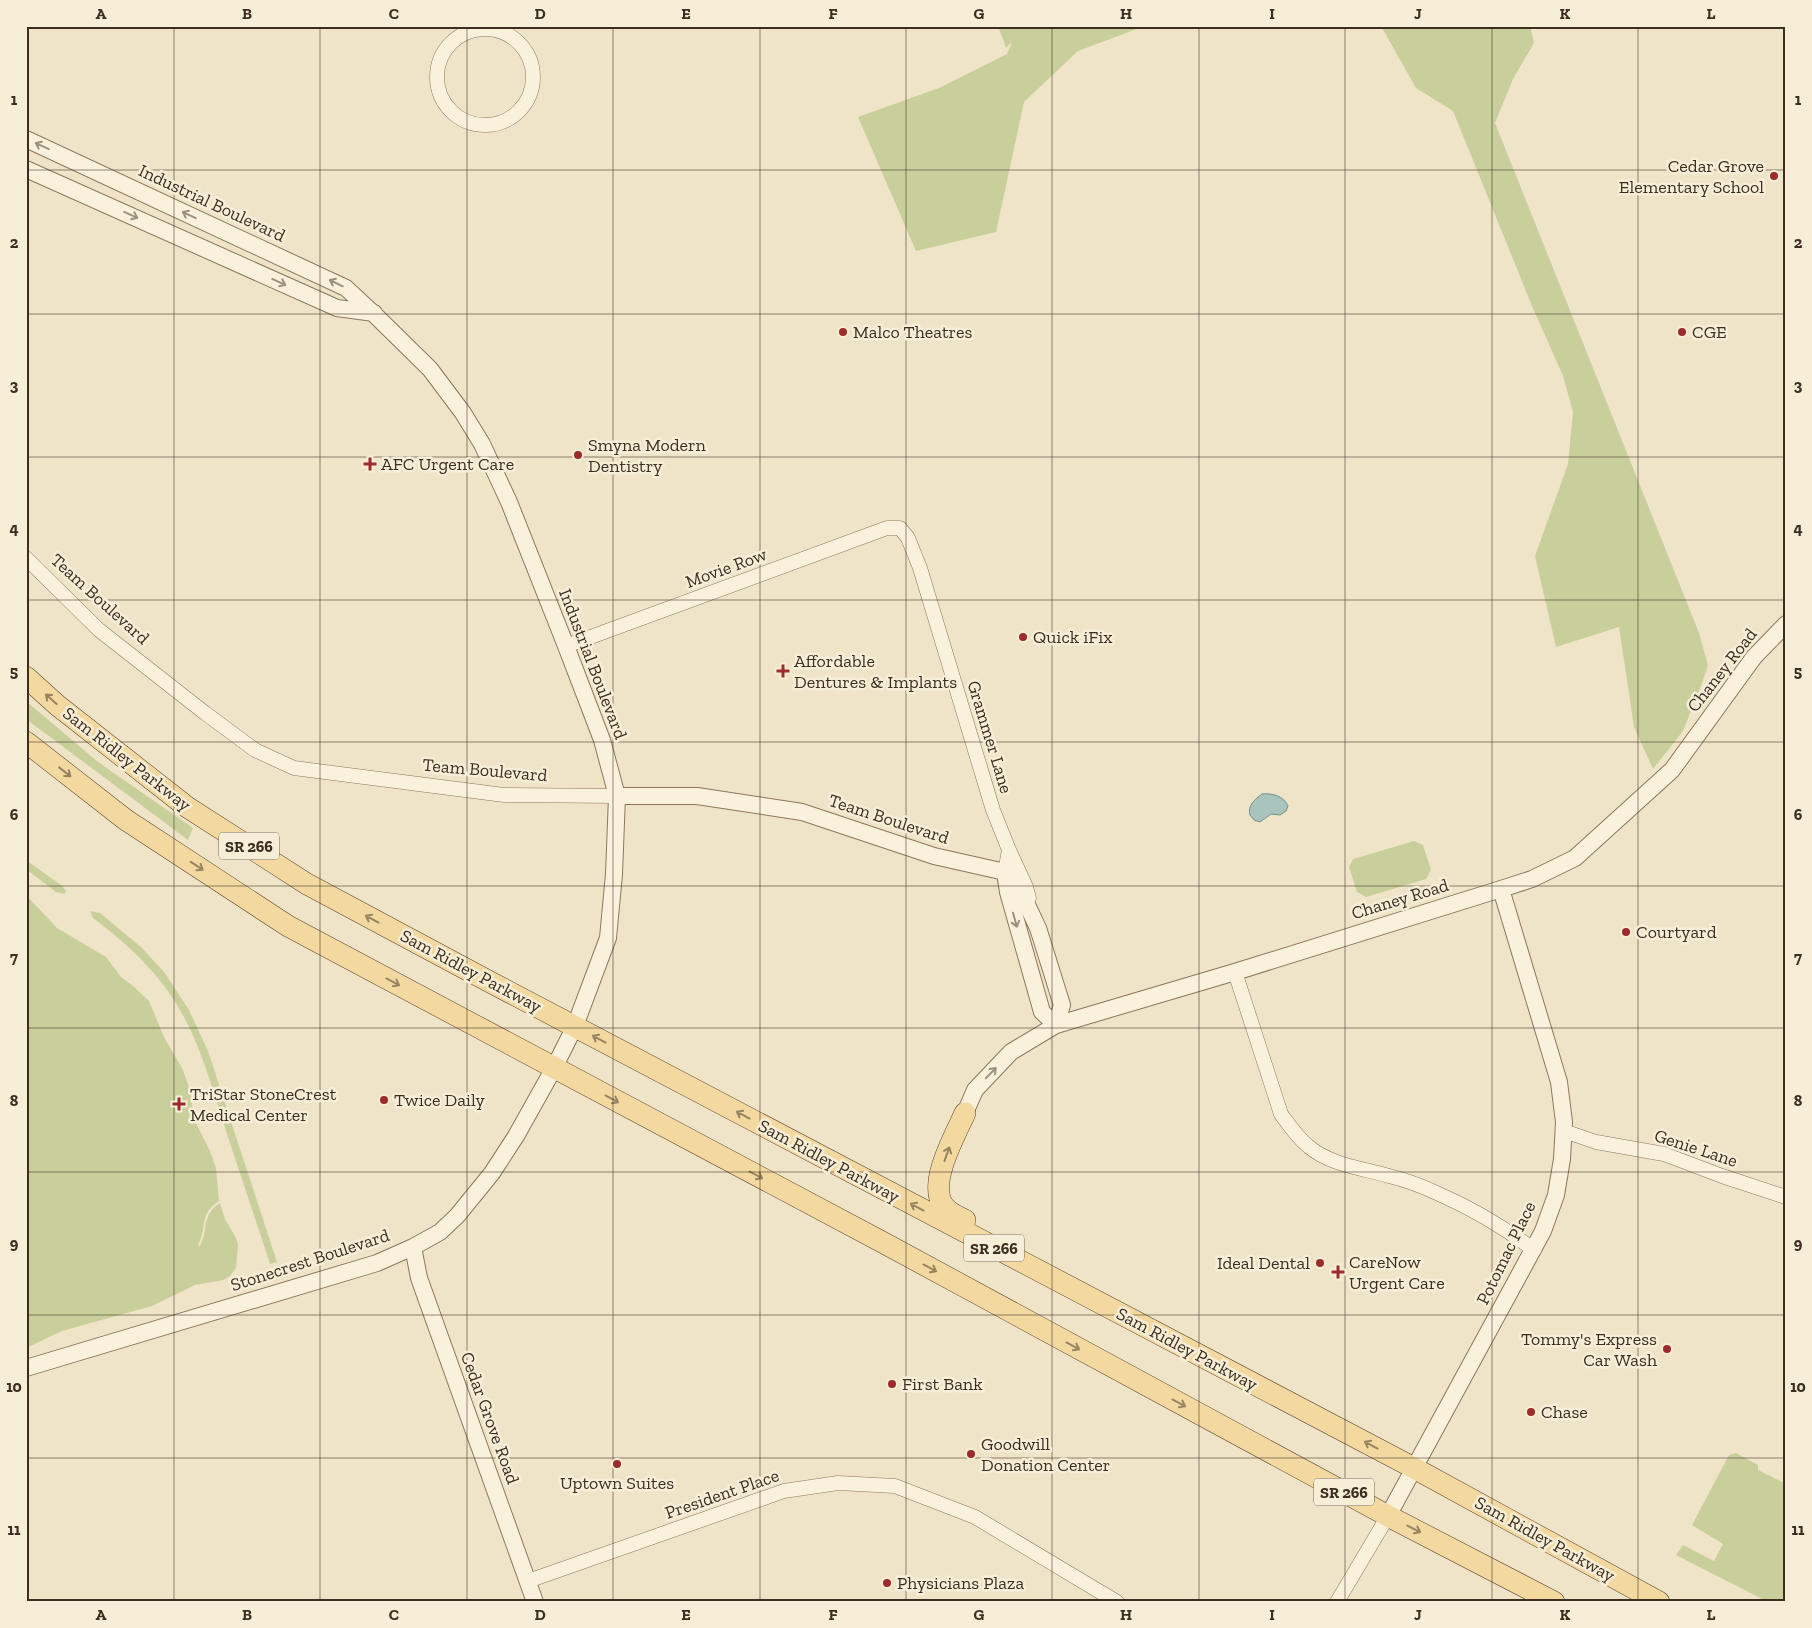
<svg xmlns="http://www.w3.org/2000/svg" width="1812" height="1628" viewBox="0 0 1812 1628" font-family="'Zilla Slab',serif">
	<style>
		.green { fill: #c9cf9b }
		.water { fill: #a9c4bc; stroke: #6f938a }
		.lines { fill: none; stroke-linecap: round; stroke-linejoin: round }
		.minor-casing { stroke: #8d765c; stroke-width: 15 }
		.tertiary-casing { stroke: #8d765c; stroke-width: 18 }
		.primary-casing { stroke: #5b4430; stroke-width: 22 }
		.minor { stroke: #faf1dc; stroke-width: 14 }
		.tertiary { stroke: #faf1dc; stroke-width: 16 }
		.primary { stroke: #f3d9a0; stroke-width: 21 }
		.oneway { stroke: #9c907e }
		.oneway2 { stroke: #988460 }
		.grid { fill: none; stroke: #3d2e20; stroke-width: 1; stroke-opacity: 0.55 }
		.poi-dot { fill: #9e2a2b; stroke: #f7eed8; stroke-width: 2 }
		.labels { text-anchor: middle; stroke-width: 5; stroke-linejoin: round; paint-order: stroke }
		.shield { fill: #f7eed8; stroke: #756857; stroke-width: 1 }
		.shield-label { font-size: 16px; font-weight: bold; fill: #3d2e20 }
		.poi-label { font-size: 18px; fill: #3d2e20; stroke: #f7eed8; text-anchor: start }
		.street-label { font-size: 18px; fill: #3d2e20; stroke: #f7eed8 }
		.neatline { fill: none; stroke: #3d2e20; stroke-width: 2 }
		.grid-label { font-size: 16px; text-anchor: middle; font-weight: bold; fill: #3d2e20 }
	</style>
	<rect width="100%" height="100%" fill="#f0e4c8"/>
	<!-- green -->
	<path class="green" d="M 998,26 L 1145,26 L 1078,51 L 1024,102 L 996,232 L 916,251 L 858,117 L 939,88 L 1007,54 L 1012,42 L 1006,48 Z
		M 1381,26 L 1530,26 L 1534,43 L 1513,79 L 1495,123 L 1699,633 L 1708,665 L 1701,686 L 1683,731 L 1653,769 L 1634,727 L 1619,627 L 1556,647 L 1535,556 L 1568,464 L 1573,412 L 1563,376 L 1532,306 L 1453,111 L 1416,88 Z
		M 26,701 L 98,762 L 193,828 L 188,840 L 26,719 Z
		M 1414,841 L 1423,845 L 1431,870 L 1426,879 L 1366,897 L 1357,892 L 1349,867 L 1353,859 Z
		M 26,860 L 62,886 L 66,891 L 65,894 L 56,892 L 26,869 Z
		M 26,895 L 57,928 L 106,957 L 121,977 L 133,986 L 149,1001 L 164,1037 L 183,1070 L 190,1090 L 194,1119 L 210,1151 L 216,1168 L 219,1201 C 198,1215 208,1226 198,1245 L 200,1246 C 209,1229 201,1215 220,1203 L 225,1219 L 236,1238 L 238,1245 L 236,1268 L 230,1276 L 223,1280 L 195,1285 L 152,1306 L 62,1331 L 26,1348 Z
		M 90,911 L 100,913 L 141,947 L 164,972 L 189,1010 L 208,1051 L 277,1262 L 270,1264 C 254,1215 237,1165 221,1115 C 209,1078 198,1039 177,1005 C 156,970 126,943 93,918 Z
		M 1736,1453 L 1758,1465 L 1758,1470 L 1786,1484 L 1786,1602 L 1768,1602 L 1676,1555 L 1683,1545 L 1714,1561 L 1723,1544 L 1692,1525 L 1729,1455 Z"/>
	<!-- water -->
	<path class="water" d="M 1262,794 C 1272,793 1284,796 1288,806 L 1286,811 L 1280,815 L 1271,814 L 1260,822 L 1254,820 L 1250,815 C 1247,806 1255,799 1262,794 Z"/>
	<g class="lines">
		<defs>
			<path id="minor" d="M437 77a48 48 0 1 1 96 0a48 48 0 1 1-96 0Z
				M 26,558 L 99,630 L 205,713 L 255,750 L 294,768 L 504,795 L 617,796
				M 566,646 L 887,528 L 900,528 L 908,538 L 920,568 L 993,810 L 1009,850 L 1005,872
				M 1009,850 L 1026,887 L 1029,898
				M 1235,972 L 1281,1114 C 1289,1125 1297,1137 1308,1146 C 1330,1165 1362,1168 1389,1176 C 1406,1180 1424,1187 1439,1194 C 1473,1209 1505,1228 1534,1250
				M 1564,1131 L 1596,1142 L 1664,1154 L 1722,1176 L 1786,1197
				M 528,1581 L 784,1491 L 838,1483 L 895,1486 L 975,1517 L 1117,1602
				M 1337,1602 L 1388,1516"/>
			<path id="tertiary" d="M 26,139 L 346,288 L 374,314 L 430,369 L 463,413 L 482,444 L 509,502 L 566,646 L 602,740 L 617,796 L 614,874 L 608,938 L 575,1026 L 554,1068 L 516,1136 L 492,1173 L 457,1216 L 440,1232 L 413,1247 L 377,1263 L 26,1368
				M 26,169 L 337,308 L 374,313
				M 617,796 L 697,796 L 802,812 L 934,856 L 1005,872 L 1020,890 L 1038,928 L 1062,1005 L 1056,1025
				M 1005,873 L 1008,892 L 1042,1012 L 1056,1025
				M 965,1113 L 975,1090 L 1011,1052 L 1056,1025 L 1235,972 L 1501,889 L 1532,879 L 1575,858 L 1672,770 L 1754,657 L 1786,624
				M 413,1247 L 419,1278 L 535,1602
				M 1388,1516 L 1517,1279 L 1543,1231 L 1556,1195 L 1562,1159 L 1564,1122 L 1559,1082 L 1501,889"/>
			<path id="primary" d="M 26,677 L 57,705 L 187,807 L 307,884 L 492,983 L 1414,1468 L 1659,1602
				M 26,742 L 126,820 L 288,926 L 884,1243 L 1388,1516 L 1554,1602
				M 965,1113 C 955,1136 928,1182 943,1205 C 948,1213 957,1216 965,1220"/>
		</defs>
		<!-- minor casing -->
		<use href="#minor" class="minor-casing"/>
		<!-- tertiary casing -->
		<use href="#tertiary" class="tertiary-casing"/>
		<!-- primary casing -->
		<use href="#primary" class="primary-casing"/>
		<!-- minor -->
		<use href="#minor" class="minor"/>
		<!-- tertiary -->
		<use href="#tertiary" class="tertiary"/>
		<!-- primary -->
		<use href="#primary" class="primary"/>
	</g>
	<!-- one-way arrows -->
	<defs><path id="oneway-shaft" d="M-6 0H5M1.5-3L5.5 0L1.5 3" fill="none" stroke-width="1.6" stroke-linecap="round" stroke-linejoin="round" transform="scale(1.25)"/></defs>
	<g class="oneway">
		<use href="#oneway-shaft" transform="translate(42 146) rotate(-155)"/>
		<use href="#oneway-shaft" transform="translate(131 215) rotate(24)"/>
		<use href="#oneway-shaft" transform="translate(189 215) rotate(-155)"/>
		<use href="#oneway-shaft" transform="translate(279 282) rotate(24)"/>
		<use href="#oneway-shaft" transform="translate(336 283) rotate(-154)"/>
		<use href="#oneway-shaft" transform="translate(1015 920) rotate(74)"/>
		<use href="#oneway-shaft" transform="translate(991 1073) rotate(-46)"/>
	</g>
	<g class="oneway2">
		<use href="#oneway-shaft" transform="translate(51 699) rotate(-138)"/>
		<use href="#oneway-shaft" transform="translate(65 772) rotate(38)"/>
		<use href="#oneway-shaft" transform="translate(197 866) rotate(33)"/>
		<use href="#oneway-shaft" transform="translate(372 919) rotate(-152)"/>
		<use href="#oneway-shaft" transform="translate(393 982) rotate(28)"/>
		<use href="#oneway-shaft" transform="translate(599 1039) rotate(-152)"/>
		<use href="#oneway-shaft" transform="translate(612 1099) rotate(28)"/>
		<use href="#oneway-shaft" transform="translate(743 1115) rotate(-152)"/>
		<use href="#oneway-shaft" transform="translate(947 1154) rotate(-70)"/>
		<use href="#oneway-shaft" transform="translate(756 1175) rotate(28)"/>
		<use href="#oneway-shaft" transform="translate(917 1207) rotate(-152)"/>
		<use href="#oneway-shaft" transform="translate(930 1268) rotate(28)"/>
		<use href="#oneway-shaft" transform="translate(1073 1346) rotate(28)"/>
		<use href="#oneway-shaft" transform="translate(1179 1403) rotate(28)"/>
		<use href="#oneway-shaft" transform="translate(1371 1445) rotate(-152)"/>
		<use href="#oneway-shaft" transform="translate(1414 1529) rotate(27)"/>
	</g>
	<!-- grid -->
	<path class="grid" d="M 174,26 L 174,1602M 320,26 L 320,1602M 467,26 L 467,1602M 613,26 L 613,1602M 760,26 L 760,1602M 906,26 L 906,1602M 1052,26 L 1052,1602M 1199,26 L 1199,1602M 1345,26 L 1345,1602M 1492,26 L 1492,1602M 1638,26 L 1638,1602M 26,170 L 1786,170M 26,314 L 1786,314M 26,457 L 1786,457M 26,600 L 1786,600M 26,742 L 1786,742M 26,886 L 1786,886M 26,1028 L 1786,1028M 26,1172 L 1786,1172M 26,1315 L 1786,1315M 26,1458 L 1786,1458"/>
	<!-- markers -->
	<g class="poi-dot">
		<circle cx="1774" cy="176" r="5"/>
		<circle cx="843" cy="332" r="5"/>
		<circle cx="1682" cy="332" r="5"/>
		<circle cx="578" cy="455" r="5"/>
		<path d="M367.5 456.5h5v5h5v5h-5v5h-5v-5h-5v-5h5z"/>
		<circle cx="1023" cy="637" r="5"/>
		<path d="M780.5 663.5h5v5h5v5h-5v5h-5v-5h-5v-5h5z"/>
		<circle cx="1626" cy="932" r="5"/>
		<circle cx="384" cy="1100" r="5"/>
		<path d="M176.5 1096.5h5v5h5v5h-5v5h-5v-5h-5v-5h5z"/>
		<circle cx="1320" cy="1263" r="5"/>
		<path d="M1335.5 1264.5h5v5h5v5h-5v5h-5v-5h-5v-5h5z"/>
		<circle cx="1667" cy="1349" r="5"/>
		<circle cx="892" cy="1384" r="5"/>
		<circle cx="1531" cy="1412" r="5"/>
		<circle cx="971" cy="1454" r="5"/>
		<circle cx="617" cy="1464" r="5"/>
		<circle cx="887" cy="1583" r="5"/>
	</g>
	<g class="labels">
		<!-- shield labels -->
		<g class="shield">
			<rect x="219" y="832.5" width="60" height="27" rx="4"/>
			<rect x="964" y="1234.5" width="60" height="27" rx="4"/>
			<rect x="1314" y="1478.5" width="60" height="27" rx="4"/>
		</g>
		<g class="shield-label">
			<text x="249" y="852">SR 266</text>
			<text x="994" y="1254">SR 266</text>
			<text x="1344" y="1498">SR 266</text>
		</g>
		<!-- poi labels -->
		<g class="poi-label">
			<text x="1764" y="172" text-anchor="end">Cedar Grove<tspan x="1764" dy="21">Elementary School</tspan></text>
			<text x="853" y="338">Malco Theatres</text>
			<text x="1692" y="338">CGE</text>
			<text x="588" y="451">Smyna Modern<tspan x="588" dy="21">Dentistry</tspan></text>
			<text x="381" y="470">AFC Urgent Care</text>
			<text x="1033" y="643">Quick iFix</text>
			<text x="794" y="667">Affordable<tspan x="794" dy="21">Dentures &amp; Implants</tspan></text>
			<text x="1636" y="938">Courtyard</text>
			<text x="190" y="1100">TriStar StoneCrest<tspan x="190" dy="21">Medical Center</tspan></text>
			<text x="394" y="1106">Twice Daily</text>
			<text x="1349" y="1268">CareNow<tspan x="1349" dy="21">Urgent Care</tspan></text>
			<text x="1310" y="1269" text-anchor="end">Ideal Dental</text>
			<text x="1657" y="1345" text-anchor="end">Tommy's Express<tspan x="1657" dy="21">Car Wash</tspan></text>
			<text x="902" y="1390">First Bank</text>
			<text x="1541" y="1418">Chase</text>
			<text x="981" y="1450">Goodwill<tspan x="981" dy="21">Donation Center</tspan></text>
			<text x="617" y="1489" text-anchor="middle">Uptown Suites</text>
			<text x="897" y="1589">Physicians Plaza</text>
		</g>
		<!-- street labels -->
		<g class="street-label">
			<text transform="translate(212 203) rotate(25)" y="6">Industrial Boulevard</text>
			<text transform="translate(726 568) rotate(-20)" y="6">Movie Row</text>
			<text transform="translate(100 599) rotate(42)" y="6">Team Boulevard</text>
			<text transform="translate(593 664) rotate(69)" y="6">Industrial Boulevard</text>
			<text transform="translate(1722 670) rotate(-52)" y="6">Chaney Road</text>
			<text transform="translate(990 737) rotate(73)" y="6">Grammer Lane</text>
			<text transform="translate(127 759) rotate(38)" y="6">Sam Ridley Parkway</text>
			<text transform="translate(485 770) rotate(5)" y="6">Team Boulevard</text>
			<text transform="translate(889 819) rotate(18)" y="6">Team Boulevard</text>
			<text transform="translate(1400 899) rotate(-17)" y="6">Chaney Road</text>
			<text transform="translate(471 971) rotate(28)" y="6">Sam Ridley Parkway</text>
			<text transform="translate(1696 1148) rotate(18)" y="6">Genie Lane</text>
			<text transform="translate(829 1161) rotate(28)" y="6">Sam Ridley Parkway</text>
			<text transform="translate(1506 1253) rotate(-64)" y="6">Potomac Place</text>
			<text transform="translate(310 1260) rotate(-18)" y="6">Stonecrest Boulevard</text>
			<text transform="translate(1187 1349) rotate(28)" y="6">Sam Ridley Parkway</text>
			<text transform="translate(490 1418) rotate(70)" y="6">Cedar Grove Road</text>
			<text transform="translate(722 1494) rotate(-19)" y="6">President Place</text>
			<text transform="translate(1545 1539) rotate(29)" y="6">Sam Ridley Parkway</text>
		</g>
	</g>
	<!-- border -->
	<rect width="1812" height="1628" fill="none" stroke="#f7eed8" stroke-width="55"/>
	<rect x="28" y="28" width="1756" height="1572" class="neatline"/>
	<g class="grid-label">
		<text x="101" y="19">A</text>
		<text x="247" y="19">B</text>
		<text x="394" y="19">C</text>
		<text x="540" y="19">D</text>
		<text x="686" y="19">E</text>
		<text x="833" y="19">F</text>
		<text x="979" y="19">G</text>
		<text x="1126" y="19">H</text>
		<text x="1272" y="19">I</text>
		<text x="1418" y="19">J</text>
		<text x="1565" y="19">K</text>
		<text x="1711" y="19">L</text>
		<text x="14" y="105">1</text>
		<text x="1798" y="105">1</text>
		<text x="14" y="248">2</text>
		<text x="1798" y="248">2</text>
		<text x="14" y="391">3</text>
		<text x="1798" y="391">3</text>
		<text x="14" y="534">4</text>
		<text x="1798" y="534">4</text>
		<text x="14" y="677">5</text>
		<text x="1798" y="677">5</text>
		<text x="14" y="820">6</text>
		<text x="1798" y="820">6</text>
		<text x="14" y="963">7</text>
		<text x="1798" y="963">7</text>
		<text x="14" y="1106">8</text>
		<text x="1798" y="1106">8</text>
		<text x="14" y="1249">9</text>
		<text x="1798" y="1249">9</text>
		<text x="14" y="1392">10</text>
		<text x="1798" y="1392">10</text>
		<text x="14" y="1535">11</text>
		<text x="1798" y="1535">11</text>
		<text x="101" y="1620">A</text>
		<text x="247" y="1620">B</text>
		<text x="394" y="1620">C</text>
		<text x="540" y="1620">D</text>
		<text x="686" y="1620">E</text>
		<text x="833" y="1620">F</text>
		<text x="979" y="1620">G</text>
		<text x="1126" y="1620">H</text>
		<text x="1272" y="1620">I</text>
		<text x="1418" y="1620">J</text>
		<text x="1565" y="1620">K</text>
		<text x="1711" y="1620">L</text>
	</g>
</svg>
